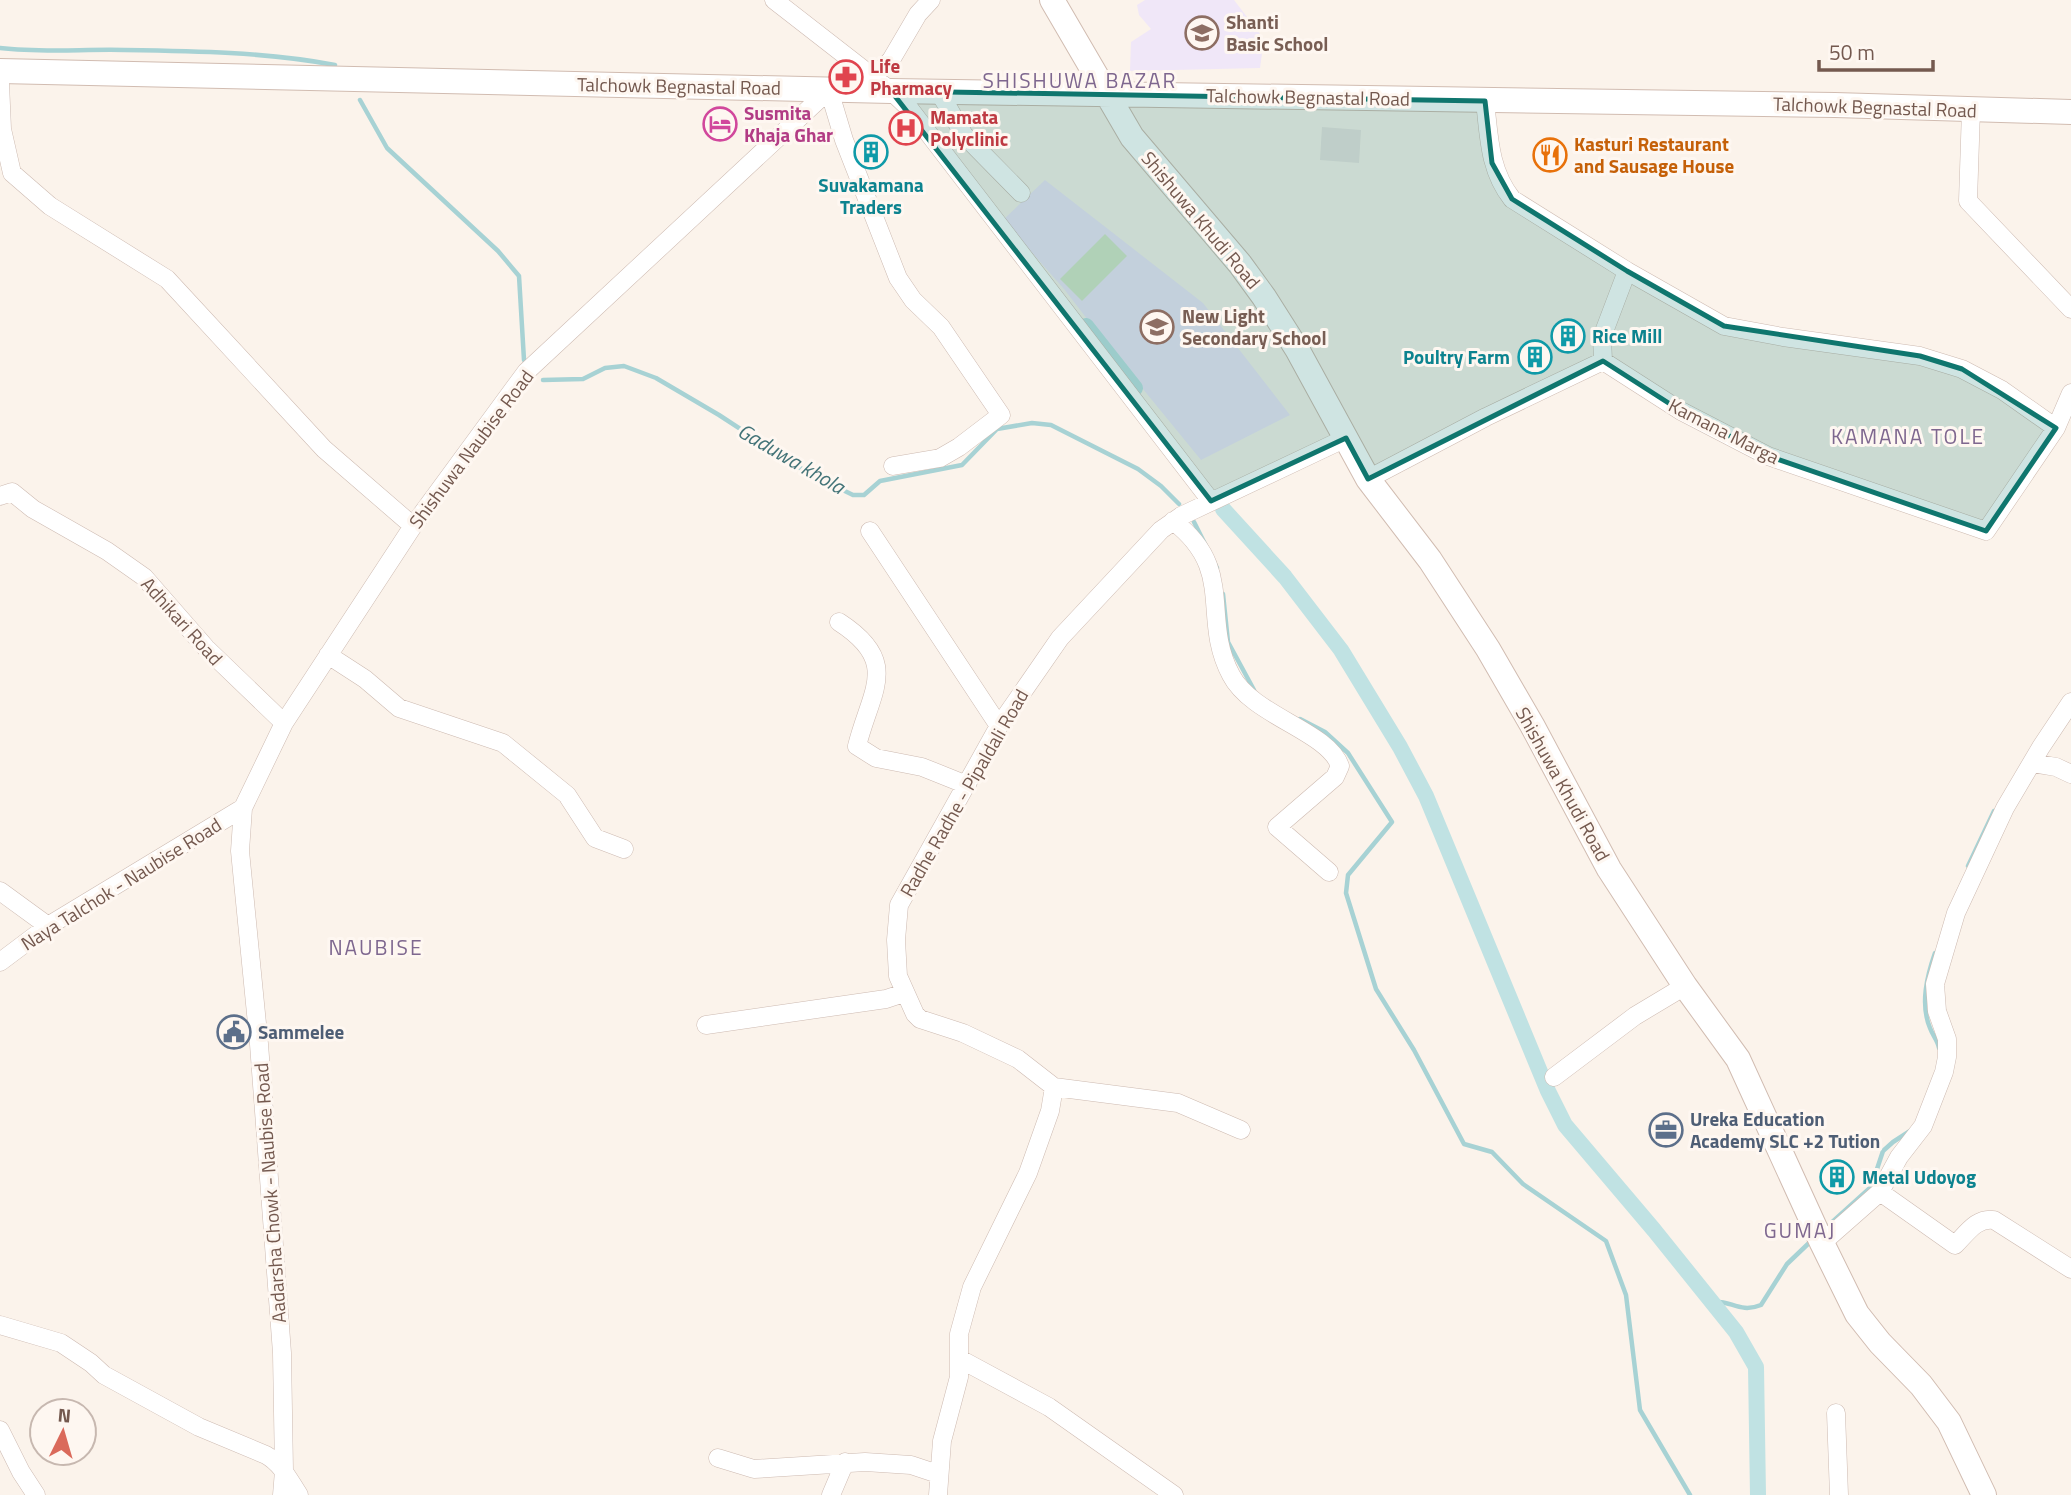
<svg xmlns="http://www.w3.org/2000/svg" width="2071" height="1495" viewBox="0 0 2071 1495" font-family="'Titillium Web',sans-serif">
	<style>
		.industrial { fill: #ebe4e0 }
		.education { fill: #f0e7f8 }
		.green { fill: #d9e8ca }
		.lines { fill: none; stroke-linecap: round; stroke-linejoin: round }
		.stream { stroke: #a7d2d4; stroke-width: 4.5 }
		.canal { stroke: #c0e2e3; stroke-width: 16 }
		.minor-casing { stroke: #cdbab1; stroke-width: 19 }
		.secondary-casing { stroke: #d1bcb1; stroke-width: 26 }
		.minor { stroke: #fff; stroke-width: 18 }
		.secondary { stroke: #fff; stroke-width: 24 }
		.marked { fill: #0f766e; fill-opacity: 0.2; stroke: #0f766e; stroke-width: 5; stroke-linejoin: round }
		.labels { text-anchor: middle; stroke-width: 6; stroke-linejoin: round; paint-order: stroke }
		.education-label { font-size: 19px; font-weight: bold; fill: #785e54; stroke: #fef7f1; text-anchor: start }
		.health-label { font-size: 19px; font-weight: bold; fill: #be3a42; stroke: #fef7f1; text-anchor: start }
		.street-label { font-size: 19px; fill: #74594f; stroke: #fef7f1 }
		.hotel-label { font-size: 19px; font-weight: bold; fill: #b23c85; stroke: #fef7f1; text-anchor: start }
		.food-label { font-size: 19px; font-weight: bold; fill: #c56008; stroke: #fef7f1; text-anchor: start }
		.culture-label { font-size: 19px; font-weight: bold; fill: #0d838f; stroke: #fef7f1; text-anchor: start }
		.service-label { font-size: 19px; font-weight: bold; fill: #4e5e75; stroke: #fef7f1; text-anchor: start }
		.neighbourhood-label { font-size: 21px; letter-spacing: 2px; fill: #7e678f; stroke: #fef7f1 }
		.water-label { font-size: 21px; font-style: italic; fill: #447478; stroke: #fef7f1 }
	</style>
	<rect width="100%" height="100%" fill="#fbf3eb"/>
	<!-- industrial -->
	<path class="industrial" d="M 1322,127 L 1361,130 L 1359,163 L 1320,160 Z"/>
	<!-- education -->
	<path class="education" d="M 1145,0 L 1234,0 L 1264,39 L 1260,68 L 1130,71 L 1131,42 L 1151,29 L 1139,15 L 1137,5 Z
		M 1045,180 L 1203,303 L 1290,415 L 1201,460 L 1111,350 L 1064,289 L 1003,220 Z"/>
	<!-- green -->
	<path class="green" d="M 1105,234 L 1127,256 L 1082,301 L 1060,279 Z"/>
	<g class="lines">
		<!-- stream -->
		<path class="stream" d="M 0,48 C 42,53 82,49 124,50 C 194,51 266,52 335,65
			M 360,100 L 387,148 L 498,251 L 519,276 L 524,360
			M 543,380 L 583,379 L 605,368 L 624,366 L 656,378 L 719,415 L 808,473 L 853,495 L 864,495 L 880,481 L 962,465 L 997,429 L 1032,423 L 1051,425 L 1138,469 L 1161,486 L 1179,504
			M 1194,522 L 1217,568
			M 1223,594 L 1228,642 L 1254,690
			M 1300,719 L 1325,732 L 1348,753 L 1392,822 L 1348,875 L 1346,893 L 1376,989 L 1414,1050 L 1464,1144 L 1492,1152 L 1523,1184 L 1606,1241 L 1626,1295 L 1640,1410 L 1690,1495
			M 1968,866 L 1994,811
			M 1935,953 C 1927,976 1920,1004 1930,1028 C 1933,1036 1938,1041 1939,1048
			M 1830,1224 L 1871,1187 L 1883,1151 L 1893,1142 L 1910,1131
			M 1712,1302 C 1730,1299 1739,1314 1761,1305 L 1787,1264 L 1809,1243"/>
		<!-- canal -->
		<path class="canal" d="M 1086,326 L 1135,388
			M 1223,509 L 1285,577 L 1341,650 L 1400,747 L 1426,796 L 1548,1091 L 1565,1125 L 1654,1230 L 1736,1332 L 1756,1367 L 1758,1495"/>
		<defs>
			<path id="minor" d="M 774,0 L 891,91 L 909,108 L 1211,501
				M 882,69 L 891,60 L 918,14 L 931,0
				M 0,83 L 2,129 L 12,173 L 50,206 L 167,279 L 324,449 L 413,526
				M 939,92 L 964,135 L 1021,193
				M 1485,101 C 1489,136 1489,170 1512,199 L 1627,271 L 1724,326 L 1783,337 L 1920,356 L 1962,369 L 2002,390 L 2056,428
				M 1971,110 L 1968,201 L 2071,309
				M 1603,361 L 1602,337 L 1627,271
				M 1368,479 L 1486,417 L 1603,361 L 1681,411 L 1768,456 L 1986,531 L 2056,428 L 2071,393
				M 0,496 L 12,492 L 33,509 L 107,551 L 144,577 L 206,648 L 284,723
				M 1173,521 C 1237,570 1200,617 1231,675 C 1252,716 1328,731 1340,766 L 1335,777 L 1277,827 L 1329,872
				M 870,531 L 999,726
				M 839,622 C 901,662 871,690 857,746 L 876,758 L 922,767 L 967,785
				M 328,655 L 365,679 L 399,708 L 503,743 L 567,795 L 595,838 L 624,849
				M 2032,763 L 2056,767 L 2071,774
				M 0,891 L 48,926
				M 0,962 L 48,926 L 243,808
				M 706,1025 L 886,999 L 904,993
				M 1554,1077 L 1635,1016 L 1685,986
				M 1054,1087 L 1018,1059 L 963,1033 L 920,1019 L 915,1014 L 898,976 L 896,940 L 899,905 L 999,726 L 1060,638 L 1161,530 L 1181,516 L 1346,438
				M 1054,1087 L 1178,1103 L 1241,1130
				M 1880,1192 L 1955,1245 C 1967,1233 1977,1217 1994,1220 L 2071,1269
				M 1822,1243 L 1880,1192 L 1899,1157 L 1923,1126 L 1944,1072 L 1947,1057 L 1947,1039 L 1937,1011 L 1935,984 L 1956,913 L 2005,808 L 2041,747 L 2071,702
				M 0,1325 L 61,1343 L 91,1363 L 104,1375 L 199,1427 L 266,1455 C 282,1464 289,1480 299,1495
				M 960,1359 L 1049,1407 L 1174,1495
				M 1836,1413 L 1839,1495
				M 0,1430 L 21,1472 L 36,1495
				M 718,1458 L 754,1469 L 865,1462 L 911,1465 L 938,1474
				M 282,1495 L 284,1471 L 282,1353 L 259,1044 L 240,851 L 243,808 L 284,723 L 413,526 L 526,372 L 829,90 L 844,140 L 898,278 L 913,300 L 941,327 L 1001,415 L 959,447 L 940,458 L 893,466
				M 831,1495 L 845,1462
				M 938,1495 L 942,1441 L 959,1377 L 959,1334 L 972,1287 L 1028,1173 L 1050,1111 L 1054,1087"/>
			<path id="secondary" d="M 1052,0 L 1132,137 L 1240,264 L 1264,297 L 1297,349 L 1368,479 L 1430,560 L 1488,649 L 1532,725 L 1609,869 L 1685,986 L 1738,1059 L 1822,1243 L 1857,1314 L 1880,1343 L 1921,1385 L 1949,1422 L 1984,1495
				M 0,71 L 891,91 L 1835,105 L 2071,112"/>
		</defs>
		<!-- minor casing -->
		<use href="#minor" class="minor-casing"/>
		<!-- secondary casing -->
		<use href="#secondary" class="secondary-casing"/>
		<!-- minor -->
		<use href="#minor" class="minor"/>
		<!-- secondary -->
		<use href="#secondary" class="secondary"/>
	</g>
	<!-- marked area -->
	<path class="marked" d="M 891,91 L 1485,101 L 1492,163 L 1512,199 L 1627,271 L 1724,326 L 1920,356 L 1962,369 L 2056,428 L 1986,531 L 1768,456 L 1681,411 L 1603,361 L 1368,479 L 1346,438 L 1211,501 Z"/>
	<!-- icons -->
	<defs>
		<symbol id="school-ring" viewBox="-11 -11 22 22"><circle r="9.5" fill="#fef7f1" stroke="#8d6e63" stroke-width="1.5"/><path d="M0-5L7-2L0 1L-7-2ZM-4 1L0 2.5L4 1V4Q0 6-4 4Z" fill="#8d6e63"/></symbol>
		<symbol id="pharmacy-ring" viewBox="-11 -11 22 22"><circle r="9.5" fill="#fef7f1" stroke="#e0444e" stroke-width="1.5"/><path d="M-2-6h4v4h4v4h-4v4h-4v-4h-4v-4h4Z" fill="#e0444e"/></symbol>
		<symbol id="hotel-ring" viewBox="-11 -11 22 22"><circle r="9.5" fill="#fef7f1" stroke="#d1479c" stroke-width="1.5"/><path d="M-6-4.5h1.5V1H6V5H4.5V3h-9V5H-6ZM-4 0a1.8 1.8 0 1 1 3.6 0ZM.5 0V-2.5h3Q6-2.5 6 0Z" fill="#d1479c"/></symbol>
		<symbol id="hospital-ring" viewBox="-11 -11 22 22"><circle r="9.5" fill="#fef7f1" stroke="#e0444e" stroke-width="1.5"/><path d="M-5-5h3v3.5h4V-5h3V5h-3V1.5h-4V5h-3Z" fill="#e0444e"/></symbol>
		<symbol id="building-ring" viewBox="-11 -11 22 22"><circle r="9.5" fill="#fef7f1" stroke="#0f9aa8" stroke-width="1.5"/><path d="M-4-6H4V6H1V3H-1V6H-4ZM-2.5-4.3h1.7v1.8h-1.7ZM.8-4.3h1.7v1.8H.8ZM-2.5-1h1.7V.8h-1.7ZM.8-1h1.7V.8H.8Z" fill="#0f9aa8"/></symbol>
		<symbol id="restaurant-ring" viewBox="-11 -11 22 22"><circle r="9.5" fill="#fef7f1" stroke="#e8710a" stroke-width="1.5"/><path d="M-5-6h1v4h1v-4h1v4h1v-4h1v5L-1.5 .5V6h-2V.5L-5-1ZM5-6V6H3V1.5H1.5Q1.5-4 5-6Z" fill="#e8710a"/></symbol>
		<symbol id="civic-ring" viewBox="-11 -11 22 22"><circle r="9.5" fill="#fef7f1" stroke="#5c6f8a" stroke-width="1.5"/><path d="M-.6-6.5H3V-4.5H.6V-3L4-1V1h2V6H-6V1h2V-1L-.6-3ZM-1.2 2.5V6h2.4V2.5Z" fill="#5c6f8a"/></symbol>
		<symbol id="office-ring" viewBox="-11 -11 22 22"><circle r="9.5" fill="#fef7f1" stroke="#5c6f8a" stroke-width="1.5"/><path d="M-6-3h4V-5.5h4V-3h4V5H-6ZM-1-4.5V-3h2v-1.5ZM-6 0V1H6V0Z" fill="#5c6f8a"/></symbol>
	</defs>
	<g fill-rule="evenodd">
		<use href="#school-ring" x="1183" y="14" width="38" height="38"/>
		<use href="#pharmacy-ring" x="827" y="58" width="38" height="38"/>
		<use href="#hotel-ring" x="701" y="105" width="38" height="38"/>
		<use href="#hospital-ring" x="887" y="109" width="38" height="38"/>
		<use href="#building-ring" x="852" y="133" width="38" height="38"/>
		<use href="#restaurant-ring" x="1531" y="136" width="38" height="38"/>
		<use href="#school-ring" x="1138" y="308" width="38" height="38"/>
		<use href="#building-ring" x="1549" y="317" width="38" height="38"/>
		<use href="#building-ring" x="1516" y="338" width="38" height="38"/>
		<use href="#civic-ring" x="215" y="1013" width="38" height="38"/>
		<use href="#office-ring" x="1647" y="1111" width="38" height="38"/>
		<use href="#building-ring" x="1818" y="1158" width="38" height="38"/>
	</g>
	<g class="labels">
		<!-- education labels -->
		<g class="education-label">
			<text x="1226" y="29">Shanti<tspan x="1226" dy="22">Basic School</tspan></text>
			<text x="1182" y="323">New Light<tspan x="1182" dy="22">Secondary School</tspan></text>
		</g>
		<!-- health labels -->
		<g class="health-label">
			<text x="870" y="73">Life<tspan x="870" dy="22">Pharmacy</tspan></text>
			<text x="930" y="124">Mamata<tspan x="930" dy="22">Polyclinic</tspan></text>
		</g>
		<!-- street labels -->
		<g class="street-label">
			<text transform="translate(679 86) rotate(1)" y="7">Talchowk Begnastal Road</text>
			<text transform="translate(1308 97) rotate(1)" y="7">Talchowk Begnastal Road</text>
			<text transform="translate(1875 107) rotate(2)" y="7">Talchowk Begnastal Road</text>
			<text transform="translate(1201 220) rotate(50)" y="7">Shishuwa Khudi Road</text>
			<text transform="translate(1724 431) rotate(27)" y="7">Kamana Marga</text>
			<text transform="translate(471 449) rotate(-53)" y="7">Shishuwa Naubise Road</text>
			<text transform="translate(182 621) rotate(48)" y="7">Adhikari Road</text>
			<text transform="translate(1563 784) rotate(61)" y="7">Shishuwa Khudi Road</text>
			<text transform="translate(964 793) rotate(-60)" y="7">Radhe Radhe - Pipaldali Road</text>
			<text transform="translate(121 884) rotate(-32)" y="7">Naya Talchok - Naubise Road</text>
			<text transform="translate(270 1193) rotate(-94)" y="7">Aadarsha Chowk - Naubise Road</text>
		</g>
		<!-- hotel labels -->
		<g class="hotel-label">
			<text x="744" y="120">Susmita<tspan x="744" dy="22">Khaja Ghar</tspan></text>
		</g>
		<!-- food labels -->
		<g class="food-label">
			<text x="1574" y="151">Kasturi Restaurant<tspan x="1574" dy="22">and Sausage House</tspan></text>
		</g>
		<!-- culture labels -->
		<g class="culture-label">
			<text x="871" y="192" text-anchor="middle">Suvakamana<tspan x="871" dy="22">Traders</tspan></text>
			<text x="1592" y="343">Rice Mill</text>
			<text x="1510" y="364" text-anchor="end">Poultry Farm</text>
			<text x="1862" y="1184">Metal Udoyog</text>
		</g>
		<!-- service labels -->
		<g class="service-label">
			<text x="258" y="1039">Sammelee</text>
			<text x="1690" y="1126">Ureka Education<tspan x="1690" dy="22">Academy SLC +2 Tution</tspan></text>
		</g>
		<!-- neighbourhood labels -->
		<g class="neighbourhood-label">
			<text x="1080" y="88">SHISHUWA BAZAR</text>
			<text x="1908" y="444">KAMANA TOLE</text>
			<text x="376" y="955">NAUBISE</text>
			<text x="1800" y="1238">GUMAJ</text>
		</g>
		<!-- water labels -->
		<g class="water-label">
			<text transform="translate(791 459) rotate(30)" y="7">Gaduwa khola</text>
		</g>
	</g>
	<!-- north arrow -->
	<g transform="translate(63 1432) rotate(5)"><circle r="33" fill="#fef7f1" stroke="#c7b8b0" stroke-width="2"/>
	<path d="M0-5L12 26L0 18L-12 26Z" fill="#da6a5b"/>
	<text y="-10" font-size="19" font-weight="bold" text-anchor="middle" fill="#74594f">N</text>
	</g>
	<!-- scale -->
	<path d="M1819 60v10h114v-10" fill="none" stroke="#74594f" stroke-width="3.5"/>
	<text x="1829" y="60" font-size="21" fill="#74594f" stroke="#fef7f1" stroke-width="5" paint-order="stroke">50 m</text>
</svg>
